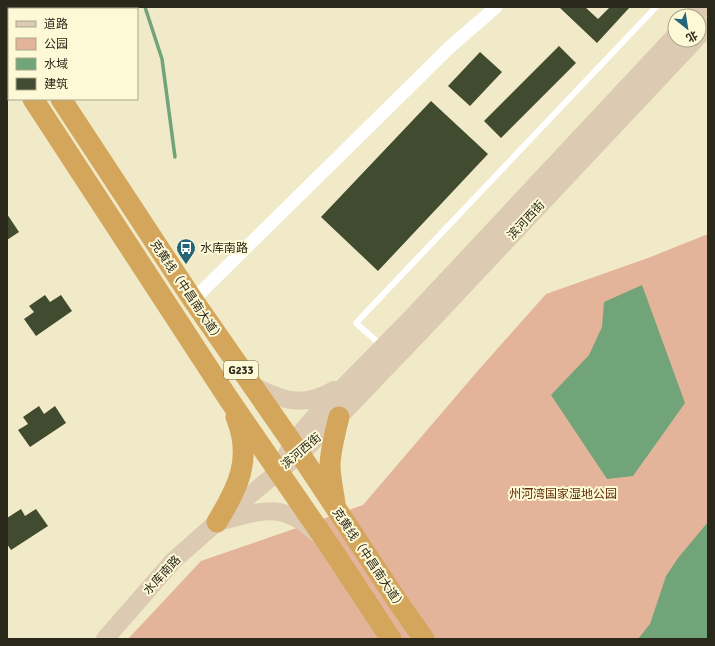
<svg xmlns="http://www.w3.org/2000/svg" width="715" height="646" viewBox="0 0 715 646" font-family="Signika,'Noto Sans SC',sans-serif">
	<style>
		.green { fill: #e3b499 }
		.water { fill: #72a479 }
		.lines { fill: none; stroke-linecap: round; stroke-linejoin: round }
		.stream { stroke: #72a479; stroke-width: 3.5 }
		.building { fill: #414b2f }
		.service { stroke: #fff; stroke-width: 6 }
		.minor { stroke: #fff; stroke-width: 13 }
		.secondary { stroke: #dccbb2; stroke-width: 18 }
		.trunk { stroke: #d4a65c; stroke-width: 21 }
		.labels { text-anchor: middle; stroke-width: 4; stroke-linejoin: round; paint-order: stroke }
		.shield { fill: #fdf8d5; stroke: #696653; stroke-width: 1 }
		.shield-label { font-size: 11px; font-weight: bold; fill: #2a281b }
		.street-label { font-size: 12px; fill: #2a281b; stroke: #fdf8d5 }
		.poi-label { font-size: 12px; fill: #2a281b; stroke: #fdf8d5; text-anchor: start }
		.park-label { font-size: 12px; fill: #602c04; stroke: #fdf8d5 }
	</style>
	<rect width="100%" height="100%" fill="#f0eac8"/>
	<!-- green -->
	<path class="green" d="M 708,234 L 708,639 L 128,639 L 201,561 L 363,505 L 475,374 L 546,294 L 648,258 Z"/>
	<!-- water -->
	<path class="water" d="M 642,285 L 685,403 L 633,476 L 607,479 L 551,395 L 589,355 L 602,327 L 604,302 Z
		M 708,522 L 708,639 L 638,639 L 650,624 L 666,576 L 678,558 Z"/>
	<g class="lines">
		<!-- stream -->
		<path class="stream" d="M 145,7 L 162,59 L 175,157"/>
	</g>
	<!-- building -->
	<path class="building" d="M 559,7 L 585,7 L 598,19 L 610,7 L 630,7 L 597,43 Z
		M 559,46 L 576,63 L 501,138 L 484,121 Z
		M 480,52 L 502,72 L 470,106 L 448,86 Z
		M 431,101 L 488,154 L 378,271 L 321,217 Z
		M 7,214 L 19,232 L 7,240 Z
		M 45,295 L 50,302 L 61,295 L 72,311 L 36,336 L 24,319 L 34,312 L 29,306 Z
		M 39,406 L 44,414 L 55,406 L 66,423 L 30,447 L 18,430 L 28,424 L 23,417 Z
		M 21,509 L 25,516 L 36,509 L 48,526 L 11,550 L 7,544 L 7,518 Z"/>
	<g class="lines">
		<!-- service -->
		<path class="service" d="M 382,346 L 356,323 L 656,7"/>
		<!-- minor -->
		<path class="minor" d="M 193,300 L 451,46 L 496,7"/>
		<!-- secondary -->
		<path class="secondary" d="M 694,16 L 702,7
			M 699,36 L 708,26
			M 250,384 C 280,400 303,409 334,390
			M 287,454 L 292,443 L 316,415 L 414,315 L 675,36
			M 222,521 C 261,511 283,501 316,533
			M 105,639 L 173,561 L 217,522 L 300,454 L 339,417 L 430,322 L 695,40"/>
		<!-- trunk -->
		<path class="trunk" d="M 7,16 L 9,19
			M 7,59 L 9,62
			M 33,99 L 228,398 L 331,548 L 391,639
			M 61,99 L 193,300 L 300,454 L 398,602 L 424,639
			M 335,503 C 333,490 330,477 330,464 C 331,448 335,433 339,417
			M 217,522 C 238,488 253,458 236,417"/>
	</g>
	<!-- icons -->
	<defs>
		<symbol id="bus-pin" viewBox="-11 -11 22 30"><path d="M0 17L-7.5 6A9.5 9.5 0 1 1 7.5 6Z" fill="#246579" stroke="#fdf8d5"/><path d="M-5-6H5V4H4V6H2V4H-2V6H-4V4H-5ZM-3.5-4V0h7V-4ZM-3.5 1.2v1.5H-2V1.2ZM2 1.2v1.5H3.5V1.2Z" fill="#fff"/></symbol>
	</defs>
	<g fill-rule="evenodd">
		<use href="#bus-pin" x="175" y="237" width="22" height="30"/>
	</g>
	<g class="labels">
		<!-- shield labels -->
		<rect class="shield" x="224" y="361" width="34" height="18" rx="3"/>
		<g class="shield-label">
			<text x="241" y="374">G233</text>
		</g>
		<!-- street labels -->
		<g class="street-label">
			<text transform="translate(526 220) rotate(-47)" y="4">滨河西街</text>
			<text transform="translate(187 291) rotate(56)" y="4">克黄线（中昌南大道）</text>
			<text transform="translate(301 451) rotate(-40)" y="4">滨河西街</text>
			<text transform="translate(369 559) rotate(56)" y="4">克黄线（中昌南大道）</text>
			<text transform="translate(162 575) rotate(-47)" y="4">水库南路</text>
		</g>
		<!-- poi labels -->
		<g class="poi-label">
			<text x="200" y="252">水库南路</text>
		</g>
		<!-- park labels -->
		<g class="park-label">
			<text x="563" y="498">州河湾国家湿地公园</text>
		</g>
	</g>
	<!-- border -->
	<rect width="715" height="646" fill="none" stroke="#2a281b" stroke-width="16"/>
	<!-- legend -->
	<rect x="8" y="8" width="130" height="92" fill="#fdf8d5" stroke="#a9a58b"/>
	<rect x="16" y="21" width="20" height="6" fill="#dccbb2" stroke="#a9a58b"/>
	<text x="44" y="28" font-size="12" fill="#2a281b">道路</text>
	<rect x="16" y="38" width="20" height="12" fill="#e3b499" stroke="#a9a58b"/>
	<text x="44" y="48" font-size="12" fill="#2a281b">公园</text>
	<rect x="16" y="58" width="20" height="12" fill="#72a479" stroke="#a9a58b"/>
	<text x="44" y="68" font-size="12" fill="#2a281b">水域</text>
	<rect x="16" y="78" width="20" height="12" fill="#414b2f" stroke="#a9a58b"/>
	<text x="44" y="88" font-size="12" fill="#2a281b">建筑</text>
	<!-- north arrow -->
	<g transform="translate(687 28) rotate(150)"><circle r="19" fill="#fdf8d5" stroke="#a9a58b"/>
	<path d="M0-3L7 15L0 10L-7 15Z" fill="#246579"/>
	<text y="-6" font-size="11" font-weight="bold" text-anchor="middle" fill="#2a281b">北</text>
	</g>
</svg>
